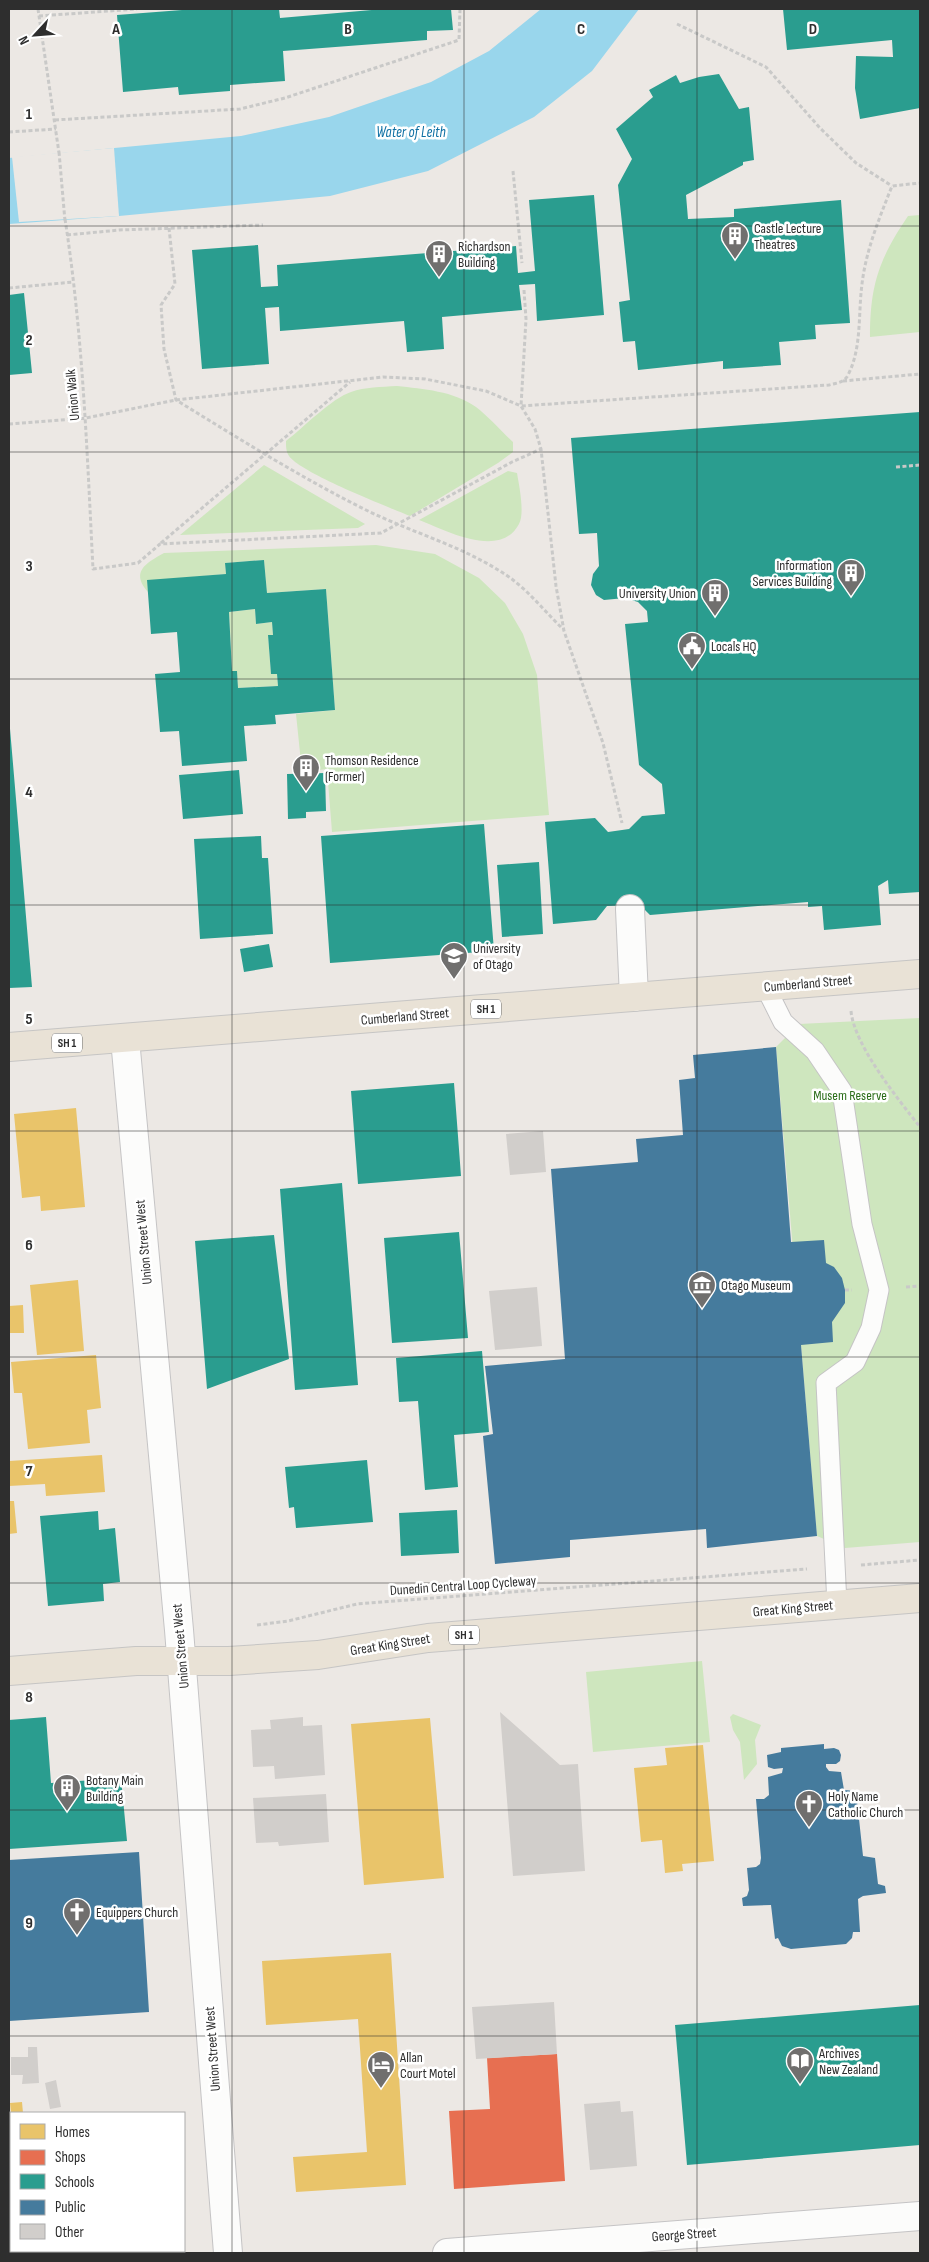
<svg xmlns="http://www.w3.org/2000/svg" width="929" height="2262" viewBox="0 0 929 2262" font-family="'Sofia Sans Condensed',sans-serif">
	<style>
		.green { fill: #cee6be }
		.water { fill: #99d6ec }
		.pier { fill: #ece8e4 }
		.homes { fill: #e9c46a }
		.shops { fill: #e76f51 }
		.schools { fill: #2a9d8f; fill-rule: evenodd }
		.public { fill: #457b9d }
		.building { fill: #d1cecb }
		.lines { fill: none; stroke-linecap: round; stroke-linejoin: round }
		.service-casing { stroke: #c5c4c5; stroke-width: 21 }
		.pedestrian-casing { stroke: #c5c4c5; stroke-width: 30 }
		.minor-casing { stroke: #c5c4c5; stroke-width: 30 }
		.secondary-casing { stroke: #c5c4c5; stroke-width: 30 }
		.trunk-casing { stroke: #c6c5c4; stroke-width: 30 }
		.path { stroke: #c9c9c8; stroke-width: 3; stroke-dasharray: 4 2.5; stroke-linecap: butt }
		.service { stroke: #fcfcfb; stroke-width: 19 }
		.pedestrian { stroke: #fcfcfb; stroke-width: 28 }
		.minor { stroke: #fcfcfb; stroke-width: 28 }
		.secondary { stroke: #fcfcfb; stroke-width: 28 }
		.trunk { stroke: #e9e2d6; stroke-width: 28 }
		.grid { fill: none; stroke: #2e2e2e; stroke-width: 1; stroke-opacity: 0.55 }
		.labels { text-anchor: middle; stroke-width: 5; stroke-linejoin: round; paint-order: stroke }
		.shield { fill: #fff; stroke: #6d6d6d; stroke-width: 1 }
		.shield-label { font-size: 12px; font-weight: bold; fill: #2e2e2e }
		.poi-label { font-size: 14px; fill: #2e2e2e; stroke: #fff; text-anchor: start }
		.street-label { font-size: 14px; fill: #2e2e2e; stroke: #fff }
		.park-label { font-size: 14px; fill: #2c6e1b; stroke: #fff }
		.water-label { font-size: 15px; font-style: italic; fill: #0d6fa3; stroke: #fff }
		.grid-label { font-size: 16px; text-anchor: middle; font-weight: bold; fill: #2e2e2e; stroke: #fff; stroke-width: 5; stroke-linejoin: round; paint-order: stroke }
	</style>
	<rect width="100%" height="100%" fill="#ece8e4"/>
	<!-- green -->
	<path class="green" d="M 920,215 L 920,332 L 870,337 C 870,285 879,259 908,216 Z
		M 397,386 C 423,389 454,391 476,407 C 489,417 501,431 513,442 L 513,452 L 498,463 L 410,516 C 386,506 301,473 289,456 C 286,451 286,447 286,441 C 303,428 332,398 351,392 C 365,387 381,387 397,386 Z
		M 264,465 L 365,524 L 358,528 L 180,535 Z
		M 508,471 L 517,473 C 519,485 525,513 519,524 C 500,560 445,530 419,520 Z
		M 376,545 L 435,554 L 479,578 L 505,603 L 523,634 L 537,675 L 549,815 L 332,832 L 327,769 L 302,772 L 296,714 L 335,710 L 326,589 L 267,593 L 264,560 L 225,563 L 226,574 L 147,581 L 148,592 C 130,572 146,563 164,553 Z
		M 255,609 L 256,624 L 272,622 L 273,635 L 268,635 L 271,674 L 277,674 L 278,686 L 238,688 L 237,671 L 232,671 L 229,612 Z
		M 920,1018 L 920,1542 L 845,1548 L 817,1536 L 776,1047 L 799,1024 Z
		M 702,1661 L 710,1742 L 593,1752 L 586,1672 Z
		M 733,1714 L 761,1725 L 755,1740 L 757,1764 L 744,1780 L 740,1742 L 733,1730 L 730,1717 Z"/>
	<!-- water -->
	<path class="water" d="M 541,9 L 639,9 L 592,71 L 534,117 L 428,171 L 330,196 L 119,216 L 9,224 L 9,158 L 241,136 L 329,117 L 431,82 L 489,51 Z"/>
	<!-- pier -->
	<path class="pier" d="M 114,148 L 119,216 L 19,222 L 12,157 Z"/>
	<!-- homes -->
	<path class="homes" d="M 76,1108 L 85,1207 L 41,1211 L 40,1196 L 22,1198 L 14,1114 Z
		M 78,1280 L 84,1351 L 37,1355 L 30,1285 Z
		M 23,1305 L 24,1333 L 9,1333 L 9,1306 Z
		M 96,1355 L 101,1408 L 87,1410 L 90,1443 L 28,1449 L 22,1393 L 14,1393 L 11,1362 Z
		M 102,1455 L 105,1492 L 46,1496 L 45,1484 L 9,1486 L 9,1461 Z
		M 9,1501 L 14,1501 L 17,1533 L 9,1534 Z
		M 430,1718 L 444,1878 L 364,1885 L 351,1724 Z
		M 703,1745 L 714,1861 L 682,1864 L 683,1871 L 665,1873 L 662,1840 L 641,1842 L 634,1768 L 667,1765 L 665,1748 Z
		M 391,1953 L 406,2185 L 296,2192 L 293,2157 L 367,2152 L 358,2019 L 266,2025 L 262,1961 Z
		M 22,2102 L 23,2113 L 11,2113 L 10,2103 Z
		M 9,2117 L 11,2117 L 11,2219 L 9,2219 Z"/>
	<!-- shops -->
	<path class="shops" d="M 557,2054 L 565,2181 L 454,2189 L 449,2111 L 490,2109 L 487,2058 Z"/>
	<!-- schools -->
	<path class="schools" d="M 195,9 L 279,9 L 280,18 L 383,9 L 451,9 L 453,30 L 427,31 L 427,40 L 283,51 L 285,81 L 230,85 L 230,91 L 179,95 L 178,87 L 123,92 L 117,15 Z
		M 783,9 L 920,9 L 920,108 L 860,119 L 855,88 L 856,56 L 893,57 L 892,40 L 787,50 Z
		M 719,74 L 739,109 L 749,107 L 754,160 L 743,162 L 743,165 L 686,195 L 688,219 L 734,217 L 734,209 L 841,200 L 850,323 L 815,325 L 816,339 L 779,342 L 781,365 L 723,369 L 723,361 L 638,370 L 635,341 L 623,342 L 619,302 L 630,300 L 618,185 L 632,159 L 616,129 L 653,97 L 649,90 L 676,75 L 680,83 L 699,77 Z
		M 594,195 L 604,315 L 537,321 L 535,284 L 519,285 L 522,310 L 442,317 L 444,349 L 407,352 L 404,321 L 280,331 L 279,307 L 265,308 L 269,364 L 202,369 L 192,250 L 258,245 L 261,287 L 278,286 L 277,265 L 516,246 L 518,273 L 535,271 L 529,200 Z
		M 24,293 L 32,373 L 9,375 L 9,295 Z
		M 920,412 L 920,892 L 889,894 L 888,880 L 878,886 L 881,925 L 824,930 L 822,906 L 808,907 L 808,902 L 650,915 L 640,905 L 607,906 L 596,920 L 553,924 L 545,822 L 595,818 L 608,832 L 629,829 L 642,816 L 665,814 L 662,784 L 639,765 L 625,624 L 648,622 L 647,611 L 638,602 L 625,598 L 604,600 L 596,595 L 591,585 L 593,574 L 599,566 L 597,533 L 579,534 L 571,438 Z
		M 264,560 L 267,593 L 326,589 L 335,710 L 275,715 L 276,724 L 244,726 L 247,761 L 182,766 L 179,731 L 160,732 L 155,674 L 180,672 L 177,632 L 151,634 L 147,580 L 226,574 L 225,563 ZM 255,609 L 256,624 L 272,622 L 273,635 L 268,635 L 271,674 L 277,674 L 278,686 L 238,688 L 237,671 L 232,671 L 229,612 Z
		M 9,717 L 32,987 L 9,988 Z
		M 239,770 L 243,814 L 183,819 L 179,775 Z
		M 325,773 L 326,811 L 306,812 L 306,818 L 288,819 L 287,774 Z
		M 484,824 L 494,951 L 330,963 L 321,836 Z
		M 261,836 L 262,858 L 268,858 L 273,934 L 200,939 L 194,839 Z
		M 539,862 L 543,934 L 502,937 L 497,865 Z
		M 269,944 L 273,967 L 244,972 L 240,949 Z
		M 454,1083 L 461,1176 L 358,1184 L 351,1091 Z
		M 342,1183 L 358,1385 L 295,1390 L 280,1189 Z
		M 459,1232 L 468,1338 L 392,1343 L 384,1238 Z
		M 274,1235 L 289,1359 L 207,1389 L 195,1241 Z
		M 482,1351 L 489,1432 L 454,1435 L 458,1487 L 425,1490 L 418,1401 L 399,1402 L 396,1358 Z
		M 367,1460 L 373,1522 L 296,1528 L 294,1507 L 289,1508 L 285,1467 Z
		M 457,1510 L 459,1553 L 401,1556 L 399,1513 Z
		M 98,1511 L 99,1530 L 115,1528 L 120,1582 L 103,1584 L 104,1601 L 48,1606 L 40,1516 Z
		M 46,1717 L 51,1783 L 121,1778 L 127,1841 L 9,1849 L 9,1720 Z
		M 920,2005 L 920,2145 L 687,2165 L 675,2025 Z"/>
	<!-- public -->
	<path class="public" d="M 776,1047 L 791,1242 L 824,1240 L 826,1263 L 834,1267 L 842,1278 L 845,1290 L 845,1303 L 832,1322 L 833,1342 L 801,1345 L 817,1536 L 707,1548 L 706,1529 L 570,1540 L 570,1557 L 495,1564 L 483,1436 L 493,1434 L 485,1366 L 565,1359 L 551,1169 L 638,1162 L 636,1139 L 683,1135 L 679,1080 L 695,1078 L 693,1055 Z
		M 824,1744 L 824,1749 L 834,1748 L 839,1750 L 841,1755 L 840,1761 L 836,1764 L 826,1764 L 826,1767 L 829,1771 L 841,1772 L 844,1790 L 856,1791 L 863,1856 L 875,1858 L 878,1884 L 885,1886 L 886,1893 L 863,1896 L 858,1899 L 860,1932 L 853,1932 L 852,1938 L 846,1944 L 791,1949 L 782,1946 L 778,1938 L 775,1939 L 771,1905 L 743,1906 L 742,1898 L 747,1896 L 749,1890 L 747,1868 L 756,1867 L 760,1864 L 761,1858 L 756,1799 L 764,1799 L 769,1795 L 768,1777 L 782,1773 L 783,1768 L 774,1769 L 768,1767 L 767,1755 L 781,1752 L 781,1748 Z
		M 139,1852 L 149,2012 L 9,2021 L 9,1860 Z"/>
	<!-- building -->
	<path class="building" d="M 543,1131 L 546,1172 L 510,1175 L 506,1134 Z
		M 537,1287 L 542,1346 L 495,1350 L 489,1291 Z
		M 500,1712 L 560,1765 L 578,1764 L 585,1871 L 513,1876 Z
		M 303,1717 L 303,1726 L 322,1725 L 325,1775 L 275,1779 L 274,1766 L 253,1767 L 251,1730 L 271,1729 L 270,1720 Z
		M 326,1794 L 329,1842 L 279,1846 L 278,1842 L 256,1843 L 253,1798 Z
		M 554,2002 L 557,2054 L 476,2059 L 472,2007 Z
		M 28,2047 L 37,2047 L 39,2083 L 22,2084 L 23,2075 L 11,2075 L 11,2057 L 28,2057 Z
		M 56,2080 L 61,2107 L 50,2109 L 45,2083 Z
		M 620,2101 L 621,2112 L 633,2111 L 637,2166 L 590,2170 L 584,2104 Z"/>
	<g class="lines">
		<defs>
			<path id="service" d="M 765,986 L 783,1022 L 815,1051 L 842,1091 L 862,1224 L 879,1290 L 871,1328 L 855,1362 L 826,1383 L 837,1604"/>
			<path id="pedestrian" d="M 630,909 L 634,997"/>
			<path id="minor" d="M 125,1039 L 179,1630 L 228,2253"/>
			<path id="secondary" d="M 447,2253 L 920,2216"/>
			<path id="trunk" d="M 9,1047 L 920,974
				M 9,1671 L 136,1661 L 229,1661 L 318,1655 L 428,1638 L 920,1598"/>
		</defs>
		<!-- service casing -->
		<use href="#service" class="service-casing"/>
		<!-- pedestrian casing -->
		<use href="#pedestrian" class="pedestrian-casing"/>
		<!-- minor casing -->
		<use href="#minor" class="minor-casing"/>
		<!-- secondary casing -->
		<use href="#secondary" class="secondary-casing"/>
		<!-- trunk casing -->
		<use href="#trunk" class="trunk-casing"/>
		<!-- path -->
		<path class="path" d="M 38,9 L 59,153
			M 39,16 L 137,9
			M 677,24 L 766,67 L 820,128 L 856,163 L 892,186
			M 55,120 L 240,109 L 285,98 L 459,40 L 460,9
			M 9,132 L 56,129
			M 59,152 L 65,221
			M 513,171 L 522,263
			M 65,219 C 83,335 87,452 93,569 L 138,563 L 160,544 L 381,533 L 512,462 L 541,449
			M 169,228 L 175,284 L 161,305 L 164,349 L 176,400 C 238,438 300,477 364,509 C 412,533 464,546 509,577 C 529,591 546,613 564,630
			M 67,235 L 119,230 L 263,225
			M 9,288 L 73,282
			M 524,290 L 526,319 L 521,406 L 829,385 C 836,383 844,383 848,375 C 862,348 858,314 862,284 C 866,250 879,219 892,186 L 920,183
			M 843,381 L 920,374
			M 9,424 L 86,418 L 176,400 L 383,377 L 425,379 L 486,391 L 521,406 L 535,429 L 541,449 L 556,586 L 564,631 L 603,743 L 622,823
			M 896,467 L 920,465
			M 161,543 L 350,382
			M 851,1011 C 854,1045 898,1099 920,1127
			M 906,1287 L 920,1286
			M 845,1290 L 852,1290
			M 861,1565 L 920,1560
			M 257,1625 L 288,1621 L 357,1604 L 807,1569"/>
		<!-- service -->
		<use href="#service" class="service"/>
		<!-- pedestrian -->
		<use href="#pedestrian" class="pedestrian"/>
		<!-- minor -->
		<use href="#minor" class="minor"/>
		<!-- secondary -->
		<use href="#secondary" class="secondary"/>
		<!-- trunk -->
		<use href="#trunk" class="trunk"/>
	</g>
	<!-- grid -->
	<path class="grid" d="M 232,9 L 232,2253M 464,9 L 464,2253M 697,9 L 697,2253M 9,226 L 920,226M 9,452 L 920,452M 9,679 L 920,679M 9,905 L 920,905M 9,1131 L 920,1131M 9,1357 L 920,1357M 9,1583 L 920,1583M 9,1810 L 920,1810M 9,2036 L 920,2036"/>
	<!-- icons -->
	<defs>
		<symbol id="building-pin" viewBox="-11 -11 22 30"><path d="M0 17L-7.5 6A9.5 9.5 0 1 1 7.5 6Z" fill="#706f6e" stroke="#fff"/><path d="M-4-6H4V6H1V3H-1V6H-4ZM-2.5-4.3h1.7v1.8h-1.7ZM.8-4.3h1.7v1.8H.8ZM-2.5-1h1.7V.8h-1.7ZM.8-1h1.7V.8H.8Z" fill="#fff"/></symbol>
		<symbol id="civic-pin" viewBox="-11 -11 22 30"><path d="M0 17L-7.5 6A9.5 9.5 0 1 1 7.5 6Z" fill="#706f6e" stroke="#fff"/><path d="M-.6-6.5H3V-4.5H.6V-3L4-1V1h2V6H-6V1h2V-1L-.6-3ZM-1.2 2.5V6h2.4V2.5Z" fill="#fff"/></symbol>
		<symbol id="university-pin" viewBox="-11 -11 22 30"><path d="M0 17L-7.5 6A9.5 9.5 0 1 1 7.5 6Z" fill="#706f6e" stroke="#fff"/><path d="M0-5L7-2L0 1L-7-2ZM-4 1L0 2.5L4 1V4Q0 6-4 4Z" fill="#fff"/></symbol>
		<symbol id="museum-pin" viewBox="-11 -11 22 30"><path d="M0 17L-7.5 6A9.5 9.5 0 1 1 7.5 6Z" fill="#706f6e" stroke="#fff"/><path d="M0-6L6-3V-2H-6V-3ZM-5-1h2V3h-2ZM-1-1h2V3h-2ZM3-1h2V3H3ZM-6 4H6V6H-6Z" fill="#fff"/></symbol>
		<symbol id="church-pin" viewBox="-11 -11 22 30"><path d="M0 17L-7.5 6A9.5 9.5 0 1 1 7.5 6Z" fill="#706f6e" stroke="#fff"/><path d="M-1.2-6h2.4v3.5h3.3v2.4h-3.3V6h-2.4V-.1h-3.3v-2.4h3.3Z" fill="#fff"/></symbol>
		<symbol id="library-pin" viewBox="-11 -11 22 30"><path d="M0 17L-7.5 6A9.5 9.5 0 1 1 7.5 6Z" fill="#706f6e" stroke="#fff"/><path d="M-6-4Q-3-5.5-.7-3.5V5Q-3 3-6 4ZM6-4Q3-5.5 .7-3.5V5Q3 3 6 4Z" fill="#fff"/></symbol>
		<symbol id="hotel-pin" viewBox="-11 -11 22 30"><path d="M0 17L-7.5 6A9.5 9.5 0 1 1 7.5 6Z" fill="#706f6e" stroke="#fff"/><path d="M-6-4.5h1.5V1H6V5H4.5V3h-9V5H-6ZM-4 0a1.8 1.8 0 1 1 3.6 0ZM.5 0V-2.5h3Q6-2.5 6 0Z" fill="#fff"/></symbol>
	</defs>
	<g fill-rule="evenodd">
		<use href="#building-pin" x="719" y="220" width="32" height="43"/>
		<use href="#building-pin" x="423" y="238" width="32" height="43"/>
		<use href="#building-pin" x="835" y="557" width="32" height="43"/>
		<use href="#building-pin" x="699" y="577" width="32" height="43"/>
		<use href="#civic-pin" x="676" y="630" width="32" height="43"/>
		<use href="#building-pin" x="290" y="752" width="32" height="43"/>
		<use href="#university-pin" x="438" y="940" width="32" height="43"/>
		<use href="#museum-pin" x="686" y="1269" width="32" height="43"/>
		<use href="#building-pin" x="51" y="1772" width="32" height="43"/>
		<use href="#church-pin" x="793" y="1788" width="32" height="43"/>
		<use href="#church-pin" x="61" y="1896" width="32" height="43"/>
		<use href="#library-pin" x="784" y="2045" width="32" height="43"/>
		<use href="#hotel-pin" x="365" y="2049" width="32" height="43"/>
	</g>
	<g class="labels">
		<!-- shield labels -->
		<g class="shield">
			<rect x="471" y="999.5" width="30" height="19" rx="4"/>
			<rect x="52" y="1033.5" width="30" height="19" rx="4"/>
			<rect x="449" y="1625.5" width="30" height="19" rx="4"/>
		</g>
		<g class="shield-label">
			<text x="486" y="1013">SH 1</text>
			<text x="67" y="1047">SH 1</text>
			<text x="464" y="1639">SH 1</text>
		</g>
		<!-- poi labels -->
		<g class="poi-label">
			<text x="754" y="233">Castle Lecture<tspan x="754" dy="16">Theatres</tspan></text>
			<text x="458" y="251">Richardson<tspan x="458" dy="16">Building</tspan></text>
			<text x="832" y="570" text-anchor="end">Information<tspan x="832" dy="16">Services Building</tspan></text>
			<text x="696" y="598" text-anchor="end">University Union</text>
			<text x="711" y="651">Locals HQ</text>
			<text x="325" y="765">Thomson Residence<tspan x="325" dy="16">(Former)</tspan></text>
			<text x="473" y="953">University<tspan x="473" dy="16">of Otago</tspan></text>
			<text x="721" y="1290">Otago Museum</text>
			<text x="86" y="1785">Botany Main<tspan x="86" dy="16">Building</tspan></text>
			<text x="828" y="1801">Holy Name<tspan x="828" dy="16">Catholic Church</tspan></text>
			<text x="96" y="1917">Equippers Church</text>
			<text x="819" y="2058">Archives<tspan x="819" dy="16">New Zealand</tspan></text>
			<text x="400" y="2062">Allan<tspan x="400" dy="16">Court Motel</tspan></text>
		</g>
		<!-- street labels -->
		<g class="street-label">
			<text transform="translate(72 395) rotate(-95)" y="5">Union Walk</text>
			<text transform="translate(808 983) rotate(-5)" y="5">Cumberland Street</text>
			<text transform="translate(405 1016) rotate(-5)" y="5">Cumberland Street</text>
			<text transform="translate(143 1242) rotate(-95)" y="5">Union Street West</text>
			<text transform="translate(463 1585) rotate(-4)" y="5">Dunedin Central Loop Cycleway</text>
			<text transform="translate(793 1608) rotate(-5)" y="5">Great King Street</text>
			<text transform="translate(390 1644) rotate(-9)" y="5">Great King Street</text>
			<text transform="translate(180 1646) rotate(-95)" y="5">Union Street West</text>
			<text transform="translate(212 2049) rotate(-94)" y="5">Union Street West</text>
			<text transform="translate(684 2234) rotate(-4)" y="5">George Street</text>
		</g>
		<!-- park labels -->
		<g class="park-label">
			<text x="850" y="1100">Musem Reserve</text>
		</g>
		<!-- water labels -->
		<g class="water-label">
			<text x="411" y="137">Water of Leith</text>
		</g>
	</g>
	<g class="grid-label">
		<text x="116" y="34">A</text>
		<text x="348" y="34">B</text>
		<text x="581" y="34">C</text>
		<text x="813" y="34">D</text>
		<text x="29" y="119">1</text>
		<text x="29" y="345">2</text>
		<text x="29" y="571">3</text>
		<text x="29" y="797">4</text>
		<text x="29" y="1024">5</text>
		<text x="29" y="1250">6</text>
		<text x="29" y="1476">7</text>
		<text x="29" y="1702">8</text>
		<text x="29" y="1928">9</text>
	</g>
	<!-- border -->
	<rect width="929" height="2262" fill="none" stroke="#2e2e2e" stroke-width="20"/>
	<!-- legend -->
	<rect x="10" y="2112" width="175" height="140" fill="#ffffff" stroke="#ababab"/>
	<rect x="20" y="2124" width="25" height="15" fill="#e9c46a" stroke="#ababab"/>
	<text x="55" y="2137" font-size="15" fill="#2e2e2e">Homes</text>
	<rect x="20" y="2150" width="25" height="15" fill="#e76f51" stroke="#ababab"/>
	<text x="55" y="2162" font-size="15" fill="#2e2e2e">Shops</text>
	<rect x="20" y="2174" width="25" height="15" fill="#2a9d8f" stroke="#ababab"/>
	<text x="55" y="2187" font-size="15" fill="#2e2e2e">Schools</text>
	<rect x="20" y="2200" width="25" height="15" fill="#457b9d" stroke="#ababab"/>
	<text x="55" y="2212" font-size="15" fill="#2e2e2e">Public</text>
	<rect x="20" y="2224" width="25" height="15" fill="#d1cecb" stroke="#ababab"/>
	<text x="55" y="2237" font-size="15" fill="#2e2e2e">Other</text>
	<!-- north arrow -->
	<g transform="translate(35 35) rotate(244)" stroke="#ffffff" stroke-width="4" paint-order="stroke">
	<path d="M0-4L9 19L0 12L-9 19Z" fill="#2e2e2e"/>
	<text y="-8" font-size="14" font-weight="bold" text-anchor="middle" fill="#2e2e2e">N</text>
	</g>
</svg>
